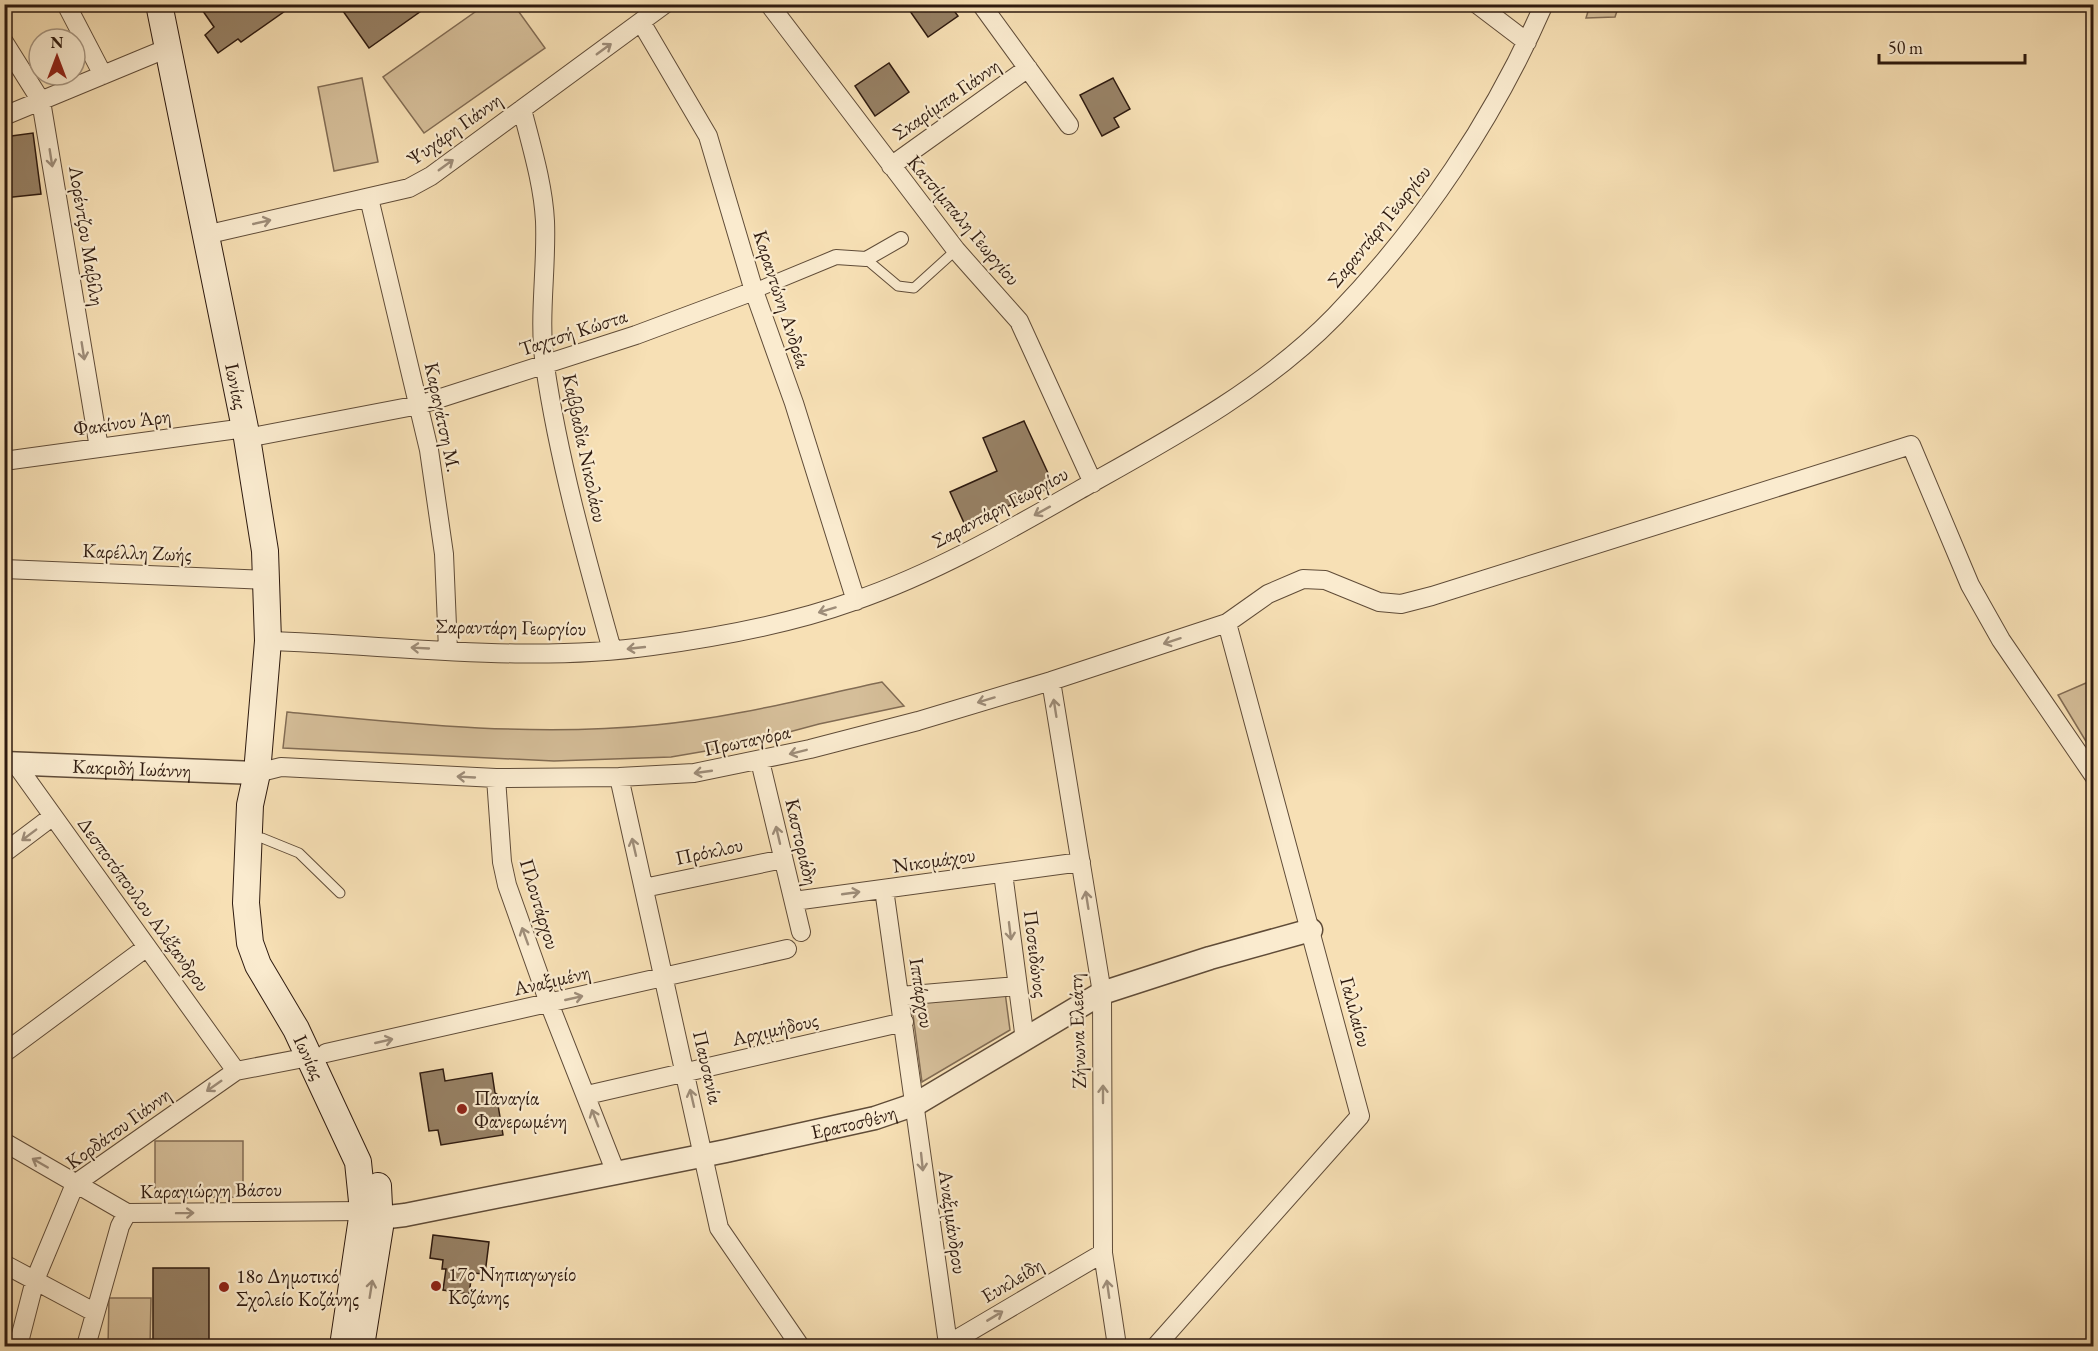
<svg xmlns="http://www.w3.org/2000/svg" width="2098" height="1351" viewBox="0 0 2098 1351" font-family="'EB Garamond',serif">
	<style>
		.green { fill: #d5be99; stroke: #826c54; stroke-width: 1.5 }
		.building { fill: #978165; stroke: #2e1a0f; stroke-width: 1.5 }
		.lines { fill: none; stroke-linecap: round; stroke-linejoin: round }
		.service-casing { stroke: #604c38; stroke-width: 11 }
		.pedestrian-casing { stroke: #604c38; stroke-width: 16 }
		.minor-casing { stroke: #604c38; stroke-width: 20 }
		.tertiary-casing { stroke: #604c38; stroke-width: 25 }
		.secondary-casing { stroke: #2e1a0f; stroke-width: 28 }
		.service { stroke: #faebcf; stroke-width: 9 }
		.pedestrian { stroke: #faebcf; stroke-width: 14 }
		.minor { stroke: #faebcf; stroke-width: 18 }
		.tertiary { stroke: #faebcf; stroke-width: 22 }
		.secondary { stroke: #faebcf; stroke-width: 26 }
		.oneway { stroke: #9e8d79 }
		.poi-dot { fill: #8f2418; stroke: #faebcf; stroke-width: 2 }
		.labels { text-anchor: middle; stroke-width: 4.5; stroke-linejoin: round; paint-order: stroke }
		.street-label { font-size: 20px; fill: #2e1a0f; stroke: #faebcf }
		.poi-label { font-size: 20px; fill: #2e1a0f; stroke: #faebcf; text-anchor: start }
	</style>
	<rect width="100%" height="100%" fill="#f7e0b5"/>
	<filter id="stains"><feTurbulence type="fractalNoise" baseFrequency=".00333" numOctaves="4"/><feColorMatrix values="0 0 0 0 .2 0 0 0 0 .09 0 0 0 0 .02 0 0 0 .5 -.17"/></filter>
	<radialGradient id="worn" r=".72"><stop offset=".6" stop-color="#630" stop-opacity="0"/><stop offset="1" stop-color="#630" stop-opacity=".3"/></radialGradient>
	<!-- green -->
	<path class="green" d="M 485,5 L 514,5 L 545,48 L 424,133 L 383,77 Z
		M 1590,5 L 1590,4 L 1619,5 L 1615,17 L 1586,18 Z
		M 362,78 L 378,162 L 334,171 L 318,87 Z
		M 2093,680 L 2093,753 L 2058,695 Z
		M 882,682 L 904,706 L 819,724 L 741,745 L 671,757 L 554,761 L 283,748 L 287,712 C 410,724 532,737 655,725 C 732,718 807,698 882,682 Z
		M 1005,992 L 1010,1030 L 922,1082 L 911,1000 Z
		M 155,1141 L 243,1141 L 243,1197 L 155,1198 Z
		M 109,1298 L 151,1298 L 150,1346 L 108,1346 Z"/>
	<!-- building -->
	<path class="building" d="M 198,4 L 295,4 L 241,42 L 238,39 L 218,53 L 205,35 L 214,27 Z
		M 338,4 L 431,4 L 369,48 Z
		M 905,4 L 949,4 L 958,16 L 928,37 Z
		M 889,63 L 909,92 L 875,116 L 855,86 Z
		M 1113,78 L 1130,109 L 1114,118 L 1119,127 L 1102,136 L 1080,95 Z
		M 33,133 L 41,194 L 4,198 L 4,137 Z
		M 1024,421 L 1054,486 L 965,525 L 950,492 L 997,471 L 983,438 Z
		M 443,1069 L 445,1081 L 492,1073 L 495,1093 L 503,1098 L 498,1105 L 503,1135 L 441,1145 L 438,1130 L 429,1131 L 420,1073 Z
		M 433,1235 L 489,1242 L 485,1274 L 472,1273 L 469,1294 L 443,1290 L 446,1269 L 442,1269 L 443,1260 L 430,1258 Z
		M 153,1268 L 209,1268 L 209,1347 L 164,1347 L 164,1342 L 153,1342 Z"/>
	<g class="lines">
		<defs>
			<path id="service" d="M 866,259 L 898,286 L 914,288 L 956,250
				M 262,838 L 299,853 L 340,893"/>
			<path id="pedestrian" d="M 754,291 L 836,257 L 866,259 L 901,239"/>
			<path id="minor" d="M 66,4 L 103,75
				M 769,4 L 956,250 L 1019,321 L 1093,483
				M 981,4 L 1069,125
				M 1477,4 L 1527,42
				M 641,22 L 708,136 L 754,291 L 794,403 L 856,601
				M 4,42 L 41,101 L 99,448
				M 522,109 C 531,145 543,183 545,221 C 547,269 538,318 545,366 C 559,462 586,557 612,650
				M 4,116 L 168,48
				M 891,166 L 1028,68
				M 369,198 L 429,450 L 444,554 L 448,650
				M 205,235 L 409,188 L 431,176 L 665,4
				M 247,438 L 419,405 L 636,335 L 754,291
				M 4,461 L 245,428
				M 4,569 L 267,580
				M 268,641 C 395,645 525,664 652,646 C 719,637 790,624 854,601 C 936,573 1013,528 1088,485 C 1174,437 1266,387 1335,316 C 1422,226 1494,119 1544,4
				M 1051,681 L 1102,993 L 1103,1253 L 1117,1346
				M 760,761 L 801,932
				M 15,763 L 236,1071
				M 257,773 L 281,767 L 496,778 L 619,777 L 694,773 L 810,749 L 918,721 L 1051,681 L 1227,623 L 1268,594 L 1303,579 L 1325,580 L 1379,602 L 1401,604 L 1432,596 L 1911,445 L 1970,585 L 2001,640 L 2094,776
				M 619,777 L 719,1228 L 800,1346
				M 496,778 L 502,862 L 507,885 L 549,1003 L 616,1173
				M 4,853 L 53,816
				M 1003,873 L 1025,1040
				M 644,888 L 783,859
				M 884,889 L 948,1344
				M 794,901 L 1081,862
				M 900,996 L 1017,986
				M 4,1053 L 147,947
				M 326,1053 L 787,949
				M 587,1095 L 904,1022
				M 4,1142 L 127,1213
				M 127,1213 L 363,1211
				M 4,1264 L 94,1312
				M 18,1346 L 35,1280 L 75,1184 L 236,1071 L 309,1057
				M 86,1346 L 120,1226 L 127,1213
				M 945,1346 L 1103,1253
				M 1156,1346 L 1360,1116 L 1227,623"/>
			<g id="tertiary">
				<path id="s1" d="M 4,763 L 257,773"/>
				<path id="s2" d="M 364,1211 L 388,1217 L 405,1215 L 726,1151 L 875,1118 L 916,1104 L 1102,993 L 1210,958 L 1311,930"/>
			</g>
			<g id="secondary">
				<path id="s3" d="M 159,4 L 247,438 L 265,551 L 268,641 L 257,773 L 250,805 L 246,903 L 250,943 L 258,965 L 296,1029 L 358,1162 L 363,1211 L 343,1346"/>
				<path d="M 361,1346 L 380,1227 L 378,1186"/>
			</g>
		</defs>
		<!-- service casing -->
		<use href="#service" class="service-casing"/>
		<!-- pedestrian casing -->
		<use href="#pedestrian" class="pedestrian-casing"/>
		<!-- minor casing -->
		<use href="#minor" class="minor-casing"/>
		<!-- tertiary casing -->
		<use href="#tertiary" class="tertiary-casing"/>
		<!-- secondary casing -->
		<use href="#secondary" class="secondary-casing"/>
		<!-- service -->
		<use href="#service" class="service"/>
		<!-- pedestrian -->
		<use href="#pedestrian" class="pedestrian"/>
		<!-- minor -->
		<use href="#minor" class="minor"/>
		<!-- tertiary -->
		<use href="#tertiary" class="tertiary"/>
		<!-- secondary -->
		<use href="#secondary" class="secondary"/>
	</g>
	<!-- one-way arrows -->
	<defs><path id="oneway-shaft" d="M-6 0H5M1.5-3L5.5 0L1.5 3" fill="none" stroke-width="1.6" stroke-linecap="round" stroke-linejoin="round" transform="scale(1.5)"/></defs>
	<g class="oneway">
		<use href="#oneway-shaft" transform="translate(604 49) rotate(-36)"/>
		<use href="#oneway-shaft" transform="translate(51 158) rotate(81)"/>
		<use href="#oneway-shaft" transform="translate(446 165) rotate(-36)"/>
		<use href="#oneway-shaft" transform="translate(262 222) rotate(-13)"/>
		<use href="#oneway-shaft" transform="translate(83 351) rotate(81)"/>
		<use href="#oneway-shaft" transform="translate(1042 511) rotate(151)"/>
		<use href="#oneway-shaft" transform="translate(827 610) rotate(163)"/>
		<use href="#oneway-shaft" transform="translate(1172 641) rotate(162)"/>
		<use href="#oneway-shaft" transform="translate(420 648) rotate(-177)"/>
		<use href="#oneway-shaft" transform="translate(636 648) rotate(174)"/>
		<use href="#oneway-shaft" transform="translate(986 700) rotate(163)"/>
		<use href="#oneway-shaft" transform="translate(1055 708) rotate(-99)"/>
		<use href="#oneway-shaft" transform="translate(798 752) rotate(166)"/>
		<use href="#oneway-shaft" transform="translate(703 772) rotate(172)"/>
		<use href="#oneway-shaft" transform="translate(466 777) rotate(-177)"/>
		<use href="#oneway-shaft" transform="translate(29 835) rotate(143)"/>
		<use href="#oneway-shaft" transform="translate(778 835) rotate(-103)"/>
		<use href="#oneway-shaft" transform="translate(634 847) rotate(-103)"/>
		<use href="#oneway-shaft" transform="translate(851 893) rotate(-8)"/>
		<use href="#oneway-shaft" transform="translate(1087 900) rotate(-99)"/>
		<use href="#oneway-shaft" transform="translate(1010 931) rotate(83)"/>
		<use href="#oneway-shaft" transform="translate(525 936) rotate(-110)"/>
		<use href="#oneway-shaft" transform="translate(574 998) rotate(-13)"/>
		<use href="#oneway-shaft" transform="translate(384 1041) rotate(-13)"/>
		<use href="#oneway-shaft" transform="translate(214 1086) rotate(145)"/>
		<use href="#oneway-shaft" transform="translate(1103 1094) rotate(-90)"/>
		<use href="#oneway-shaft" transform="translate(692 1098) rotate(-103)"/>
		<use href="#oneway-shaft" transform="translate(595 1118) rotate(-111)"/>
		<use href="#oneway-shaft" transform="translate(922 1162) rotate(84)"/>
		<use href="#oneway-shaft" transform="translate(40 1163) rotate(-150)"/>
		<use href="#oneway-shaft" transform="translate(185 1213) rotate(-1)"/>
		<use href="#oneway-shaft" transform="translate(371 1289) rotate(-81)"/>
		<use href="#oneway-shaft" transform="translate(1108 1289) rotate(-98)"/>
		<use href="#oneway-shaft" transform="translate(995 1316) rotate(-31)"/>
	</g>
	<!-- markers -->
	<g class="poi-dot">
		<circle cx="462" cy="1109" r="6"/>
		<circle cx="436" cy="1286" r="6"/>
		<circle cx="224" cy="1287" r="6"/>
	</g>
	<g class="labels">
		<!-- street labels -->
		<g class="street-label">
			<text transform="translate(946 99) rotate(-35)" y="7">Σκαρίμπα Γιάννη</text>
			<text transform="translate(454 129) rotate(-35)" y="7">Ψυχάρη Γιάννη</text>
			<text transform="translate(964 220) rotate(50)" y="7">Κατσίμπαλη Γεωργίου</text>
			<text transform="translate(1379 226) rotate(-51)" y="7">Σαραντάρη Γεωργίου</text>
			<text transform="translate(87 236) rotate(81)" y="7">Λορέντζου Μαβίλη</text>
			<text transform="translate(782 299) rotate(72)" y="7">Καραντώνη Ανδρέα</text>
			<text transform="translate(573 332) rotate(-18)" y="7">Ταχτσή Κώστα</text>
			<text dy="7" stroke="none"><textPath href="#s3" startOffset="390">Ιωνίας</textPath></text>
			<text transform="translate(443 417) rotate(78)" y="7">Καραγάτση Μ.</text>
			<text transform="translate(122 422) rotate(-8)" y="7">Φακίνου Άρη</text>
			<text transform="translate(585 448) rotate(78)" y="7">Καββαδία Νικολάου</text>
			<text transform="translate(1000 507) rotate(-28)" y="7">Σαραντάρη Γεωργίου</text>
			<text transform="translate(137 552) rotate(2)" y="7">Καρέλλη Ζωής</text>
			<text transform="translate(511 627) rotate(1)" y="7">Σαραντάρη Γεωργίου</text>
			<text transform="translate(747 740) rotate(-12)" y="7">Πρωταγόρα</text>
			<text dy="7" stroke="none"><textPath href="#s1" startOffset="128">Κακριδή Ιωάννη</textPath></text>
			<text transform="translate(802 842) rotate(77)" y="7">Καστοριάδη</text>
			<text transform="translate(709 851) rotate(-12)" y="7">Πρόκλου</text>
			<text transform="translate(934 860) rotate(-8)" y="7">Νικομάχου</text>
			<text transform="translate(144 904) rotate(54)" y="7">Δεσποτόπουλου Αλέξανδρου</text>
			<text transform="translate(540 904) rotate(73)" y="7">Πλουτάρχου</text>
			<text transform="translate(1036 954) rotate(83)" y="7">Ποσειδώνος</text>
			<text transform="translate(552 980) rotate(-13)" y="7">Αναξιμένη</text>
			<text transform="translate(922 993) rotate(81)" y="7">Ιππάρχου</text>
			<text transform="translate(1356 1012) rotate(75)" y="7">Γαλιλαίου</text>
			<text transform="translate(775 1029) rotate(-13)" y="7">Αρχιμήδους</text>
			<text transform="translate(1077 1031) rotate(-92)" y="7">Ζήνωνα Ελεάτη</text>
			<text dy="7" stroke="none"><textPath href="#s3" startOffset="1080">Ιωνίας</textPath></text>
			<text transform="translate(708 1067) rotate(77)" y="7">Παυσανία</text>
			<text dy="7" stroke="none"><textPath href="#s2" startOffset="500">Ερατοσθένη</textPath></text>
			<text transform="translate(118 1128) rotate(-36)" y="7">Κορδάτου Γιάννη</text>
			<text transform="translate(211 1190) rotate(-1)" y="7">Καραγιώργη Βάσου</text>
			<text transform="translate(953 1222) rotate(82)" y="7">Αναξιμάνδρου</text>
			<text transform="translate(1012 1280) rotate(-31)" y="7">Ευκλείδη</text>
		</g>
		<!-- poi labels -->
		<g class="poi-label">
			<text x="474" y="1105">Παναγία<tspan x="474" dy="23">Φανερωμένη</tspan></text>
			<text x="448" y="1281">17ο Νηπιαγωγείο<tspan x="448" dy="23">Κοζάνης</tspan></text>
			<text x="236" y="1283">18ο Δημοτικό<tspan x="236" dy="23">Σχολείο Κοζάνης</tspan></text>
		</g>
	</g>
	<!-- margin -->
	<rect width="2098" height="1351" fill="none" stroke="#f7e0b5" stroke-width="24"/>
	<rect x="6" y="6" width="2086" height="1339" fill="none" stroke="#2e1a0f" stroke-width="3"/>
	<rect x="12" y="12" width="2074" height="1327" fill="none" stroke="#2e1a0f" stroke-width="1.5"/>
	<!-- north arrow -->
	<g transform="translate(57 57)"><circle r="28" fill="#faebcf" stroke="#a89782" stroke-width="1.5"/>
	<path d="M0-4.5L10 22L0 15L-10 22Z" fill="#8f2418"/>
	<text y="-9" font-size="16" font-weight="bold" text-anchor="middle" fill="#2e1a0f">N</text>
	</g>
	<!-- scale -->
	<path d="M1879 54v9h146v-9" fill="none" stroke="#2e1a0f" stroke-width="3"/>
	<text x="1888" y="54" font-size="18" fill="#2e1a0f" stroke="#faebcf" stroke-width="4.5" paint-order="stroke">50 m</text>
	<rect width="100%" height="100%" filter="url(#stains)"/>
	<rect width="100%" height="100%" fill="url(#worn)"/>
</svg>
